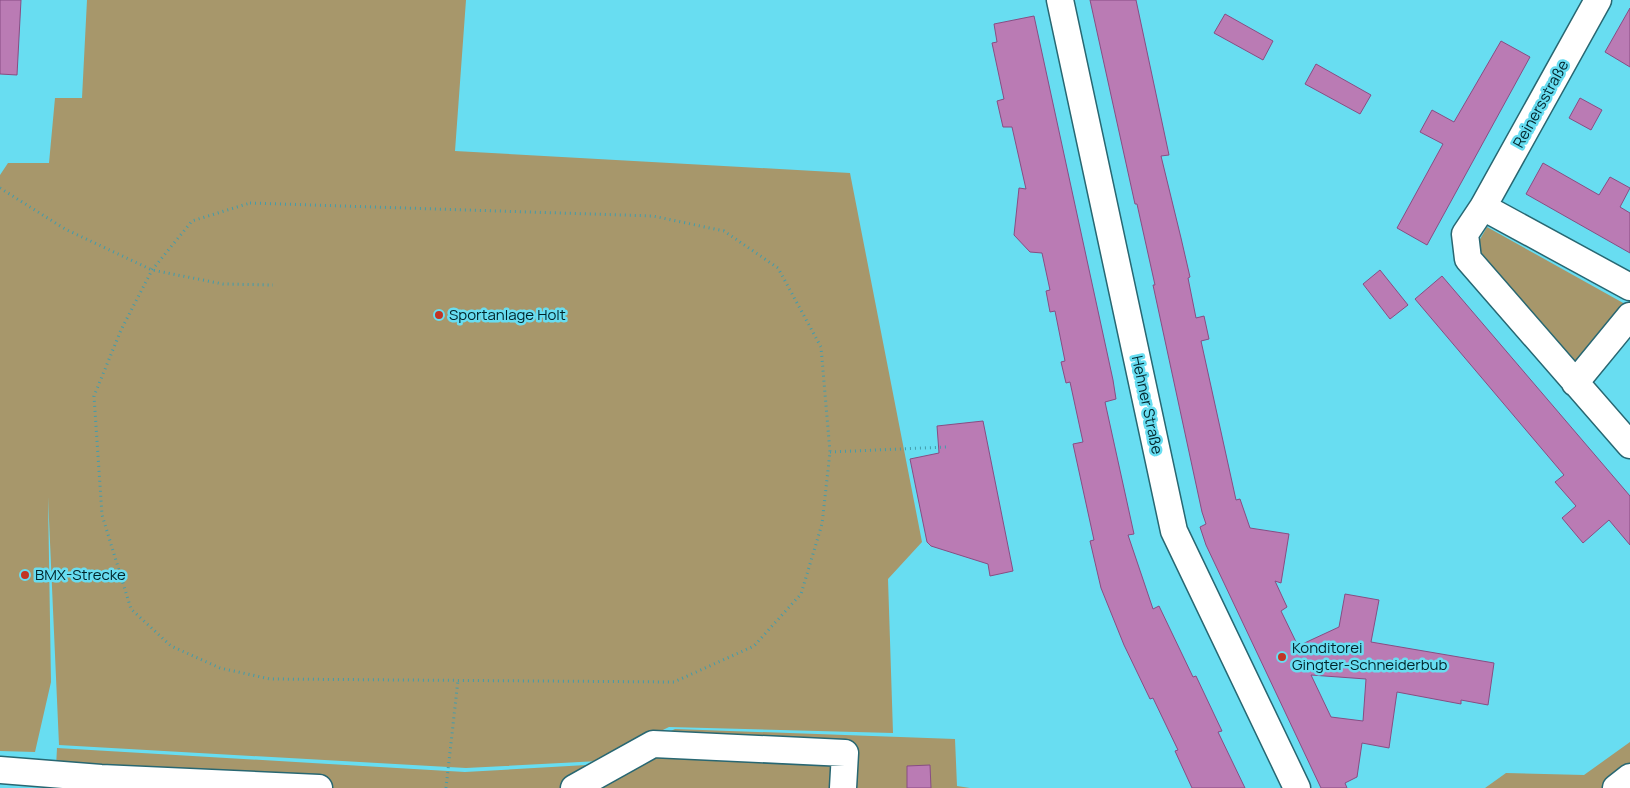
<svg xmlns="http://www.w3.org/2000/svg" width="1630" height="788" viewBox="0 0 1630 788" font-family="Manrope,sans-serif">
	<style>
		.green { fill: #a7976b }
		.building { fill: #ba7bb4; stroke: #884d83; fill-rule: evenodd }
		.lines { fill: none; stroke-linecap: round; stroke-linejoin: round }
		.minor-casing { stroke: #286772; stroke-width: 29 }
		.path { stroke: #439cab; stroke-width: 3; stroke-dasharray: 1 4; stroke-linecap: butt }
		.minor { stroke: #fff; stroke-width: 26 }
		.poi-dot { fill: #c23525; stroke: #68ddf1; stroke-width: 2 }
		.labels { text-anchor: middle; stroke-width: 5; stroke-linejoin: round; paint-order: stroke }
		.street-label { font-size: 15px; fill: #00242a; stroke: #68ddf1 }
		.poi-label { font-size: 15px; fill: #00242a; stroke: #68ddf1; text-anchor: start }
	</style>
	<rect width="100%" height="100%" fill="#68ddf1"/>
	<!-- green -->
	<path class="green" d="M 87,0 L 466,0 L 455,151 L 850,173 L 922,542 L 888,579 L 893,733 L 669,727 L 599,761 L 466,768 L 59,745 L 48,497 L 51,682 L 35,752 L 0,751 L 0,175 L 8,163 L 49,163 L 55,98 L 82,98 Z
		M 1487,227 L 1625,304 L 1576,365 L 1475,248 Z
		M 675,729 L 955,739 L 957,786 L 970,788 L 55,788 L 57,748 L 465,772 L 604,764 Z
		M 1630,742 L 1630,767 L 1602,788 L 1485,788 L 1506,773 L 1584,775 Z"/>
	<!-- building -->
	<path class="building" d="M 0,0 L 21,0 L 17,75 L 0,74 Z
		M 1090,0 L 1136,0 L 1169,155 L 1161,156 L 1181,238 L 1190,277 L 1188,278 L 1196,318 L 1204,316 L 1209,339 L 1201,341 L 1236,500 L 1240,499 L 1250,528 L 1289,534 L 1281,583 L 1275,581 L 1287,607 L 1281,611 L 1298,646 L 1339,627 L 1345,594 L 1379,600 L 1371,642 L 1494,663 L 1488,705 L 1461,700 L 1461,704 L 1397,692 L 1389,748 L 1362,743 L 1357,777 L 1345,783 L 1347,788 L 1321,788 L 1206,545 L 1200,527 L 1206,524 L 1202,512 L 1153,285 L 1155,285 L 1137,204 L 1135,204 ZM 1311,675 L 1366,679 L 1363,721 L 1331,717 Z
		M 1630,8 L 1630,67 L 1605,52 Z
		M 1225,14 L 1273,41 L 1263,60 L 1214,33 Z
		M 1034,16 L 1113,380 L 1116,399 L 1105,402 L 1134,534 L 1128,535 L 1153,609 L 1159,606 L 1193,677 L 1196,676 L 1222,731 L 1218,732 L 1245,788 L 1192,788 L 1175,751 L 1178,750 L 1153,698 L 1150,699 L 1124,645 L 1101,588 L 1090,541 L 1094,540 L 1073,444 L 1083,442 L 1070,382 L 1066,383 L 1061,362 L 1065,361 L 1055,311 L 1050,312 L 1046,291 L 1050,290 L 1042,253 L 1030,252 L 1014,235 L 1019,188 L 1026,189 L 1012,127 L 1003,127 L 997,101 L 1004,99 L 992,43 L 997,42 L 994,24 Z
		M 1501,41 L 1530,57 L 1427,245 L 1397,228 L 1443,144 L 1420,132 L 1432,110 L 1454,122 Z
		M 1316,64 L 1371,95 L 1360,114 L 1305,84 Z
		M 1580,98 L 1602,110 L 1591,130 L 1569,118 Z
		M 1543,163 L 1599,195 L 1610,177 L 1630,188 L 1620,207 L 1630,213 L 1630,253 L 1526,194 Z
		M 1380,270 L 1408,305 L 1390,319 L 1363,284 Z
		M 1442,276 L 1630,496 L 1630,545 L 1609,520 L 1583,543 L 1562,518 L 1576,506 L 1555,482 L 1564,475 L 1415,299 Z
		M 983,421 L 1013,571 L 990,576 L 988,564 L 931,546 L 927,542 L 910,459 L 939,453 L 937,426 Z
		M 930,765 L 931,788 L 907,788 L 907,766 Z"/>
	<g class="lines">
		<defs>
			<path id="minor" d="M 1060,0 L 1174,531 L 1297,788
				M 1598,0 L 1483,207 L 1465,234 L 1468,259 L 1630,445
				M 1483,207 L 1630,287
				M 1575,383 L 1630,316
				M 0,770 L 101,778 L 319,788
				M 574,788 L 653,744 L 845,753 L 843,788
				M 1616,788 L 1630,777"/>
		</defs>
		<!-- minor casing -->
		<use href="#minor" class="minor-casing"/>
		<!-- path -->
		<path class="path" d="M 0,188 L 65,229 L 152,270 L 223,284 L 273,285
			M 250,203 L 653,216 L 724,231 L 778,268 L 821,347 L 830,452 L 822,524 L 801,594 L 754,646 L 674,682 L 270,679 L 220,668 L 171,646 L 131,609 L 102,515 L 94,396 L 121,330 L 152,270 L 192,221 Z
			M 830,452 L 946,447
			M 446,788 L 458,680"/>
		<!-- minor -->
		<use href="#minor" class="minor"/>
	</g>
	<!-- markers -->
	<g class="poi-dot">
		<circle cx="439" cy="315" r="5"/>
		<circle cx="25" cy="575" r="5"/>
		<circle cx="1282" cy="657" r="5"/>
	</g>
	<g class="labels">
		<!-- street labels -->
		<g class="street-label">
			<text transform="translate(1541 104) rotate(-61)" y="5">Reinersstraße</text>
			<text transform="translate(1147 405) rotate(78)" y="5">Hehner Straße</text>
		</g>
		<!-- poi labels -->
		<g class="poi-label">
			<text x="449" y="320">Sportanlage Holt</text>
			<text x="35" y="580">BMX-Strecke</text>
			<text x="1292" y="653">Konditorei<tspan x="1292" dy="17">Gingter-Schneiderbub</tspan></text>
		</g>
	</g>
</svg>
